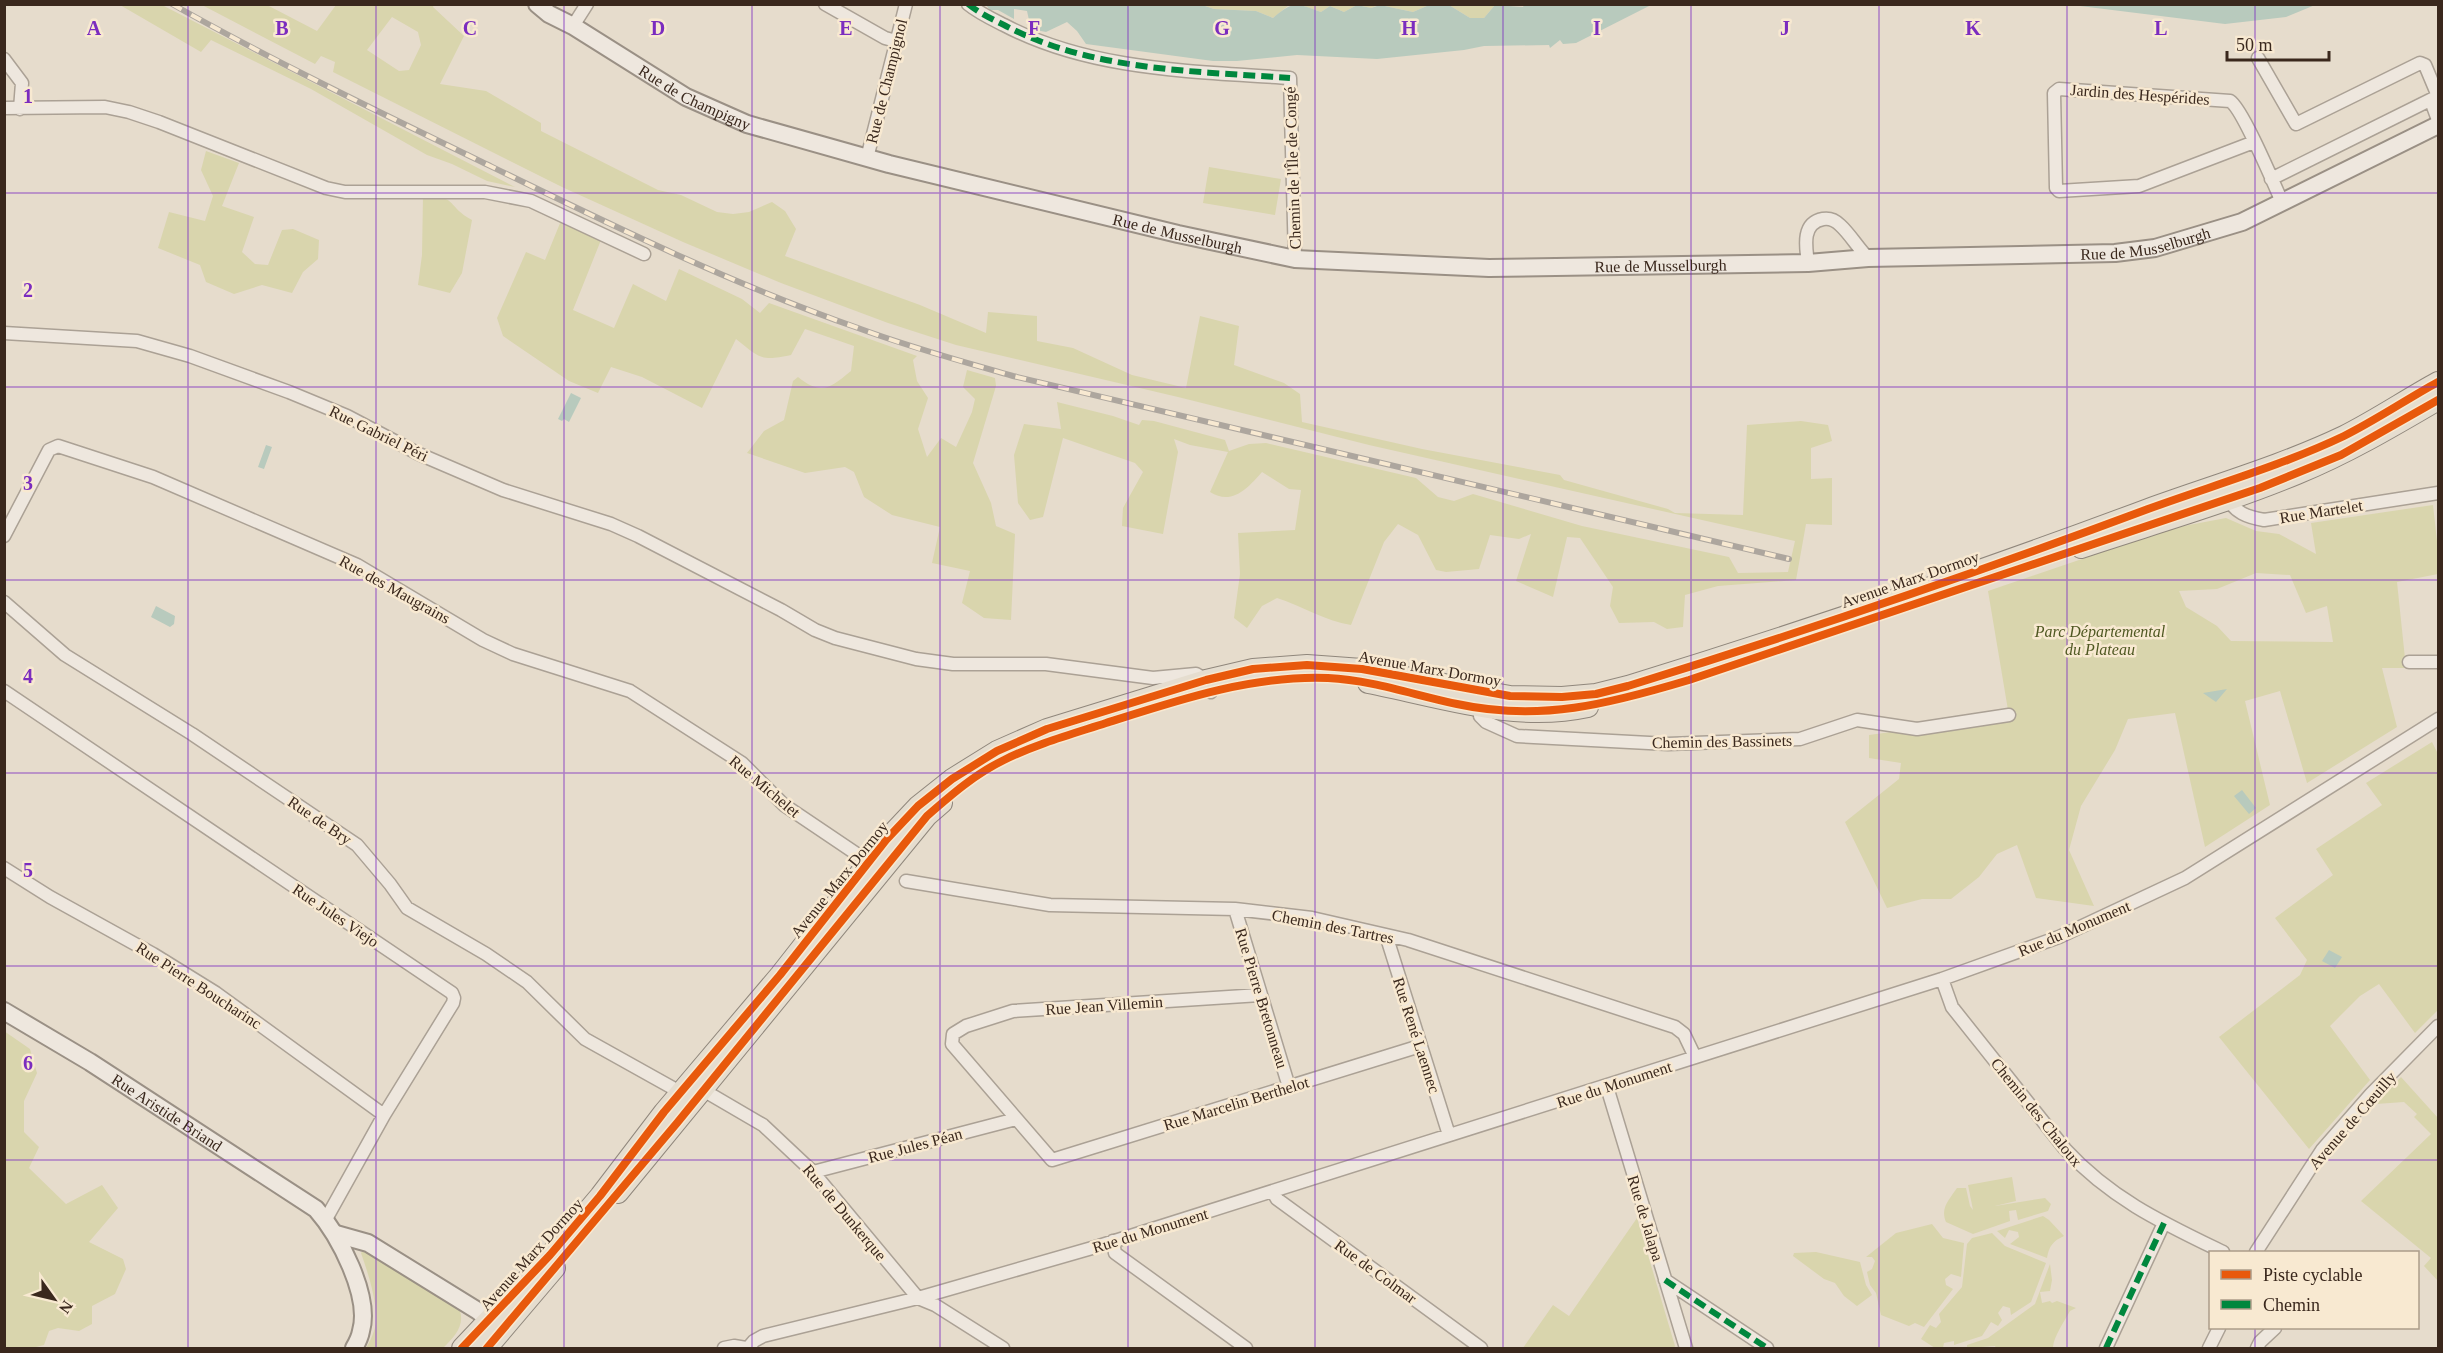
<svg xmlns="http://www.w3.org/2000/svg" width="2443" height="1353" viewBox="0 0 2443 1353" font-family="Georgia,serif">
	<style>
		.green { fill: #d9d5ad; fill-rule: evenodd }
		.water { fill: #b8cabd }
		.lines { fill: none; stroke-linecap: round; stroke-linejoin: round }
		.street-casing { stroke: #aba195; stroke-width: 15 }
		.secondary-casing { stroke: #9a9085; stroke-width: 20 }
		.primary-casing { stroke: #90877c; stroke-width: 22 }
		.street { stroke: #eee7de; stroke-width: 12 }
		.secondary { stroke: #eee7de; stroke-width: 16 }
		.primary { stroke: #e5ddcf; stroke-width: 20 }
		.rail-casing { stroke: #ada69e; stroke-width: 6 }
		.rail { stroke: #f8e9d1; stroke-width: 4; stroke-dasharray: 11; stroke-linecap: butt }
		.quiet { stroke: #00873e; stroke-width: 6; stroke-dasharray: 12 6; stroke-linecap: butt }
		.cycleway-casing { stroke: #f8e9d1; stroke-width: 11 }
		.cycleway { stroke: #e8590c; stroke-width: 8 }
		.grid { fill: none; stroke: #7b2cbf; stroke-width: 1.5; stroke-opacity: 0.55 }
		.labels { text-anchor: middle; stroke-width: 5; stroke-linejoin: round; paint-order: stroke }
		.street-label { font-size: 16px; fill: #3a281d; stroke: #f8e9d1 }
		.park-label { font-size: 16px; font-style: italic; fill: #4f5822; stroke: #f8e9d1 }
		.grid-label { font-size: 20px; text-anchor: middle; font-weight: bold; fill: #7b2cbf; stroke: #f8e9d1; stroke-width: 5; stroke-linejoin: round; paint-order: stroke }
	</style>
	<rect width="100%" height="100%" fill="#e6dccc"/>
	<!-- green -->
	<path class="green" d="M 120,5 L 162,5 L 515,187 L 487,181 L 452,164 L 427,155 L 311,89 L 211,40 L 201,52 Z
		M 202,5 L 267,5 L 317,31 L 336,5 L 434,5 L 433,7 L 464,36 L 440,84 L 486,91 L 541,123 L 541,131 L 658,190 L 681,195 L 717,212 L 733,214 L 749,212 L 772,202 L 785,211 L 796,229 L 785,256 L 920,305 L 986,333 L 988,312 L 1037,316 L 1037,341 L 1073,348 L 1132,375 L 1186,388 L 1200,316 L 1239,326 L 1234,365 L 1284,383 L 1300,394 L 1302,422 L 1422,449 L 1560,475 L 1564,480 L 1668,509 L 1675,513 L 1743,515 L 1747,425 L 1801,421 L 1828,425 L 1832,441 L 1811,448 L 1811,479 L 1832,478 L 1832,525 L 1806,524 L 1796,580 L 1718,586 L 1685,595 L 1683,627 L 1667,629 L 1654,622 L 1619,623 L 1610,606 L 1613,587 L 1580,538 L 1567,537 L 1553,597 L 1516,581 L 1531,534 L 1519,539 L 1490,535 L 1479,569 L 1446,572 L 1436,570 L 1418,535 L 1398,524 L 1384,542 L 1351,625 C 1325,621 1302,606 1277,598 L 1262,606 L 1247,628 L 1234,618 L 1240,574 L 1238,533 L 1295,530 L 1301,490 L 1289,489 L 1262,472 C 1248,488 1232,506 1210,492 L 1228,452 L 1190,445 L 1174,439 L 1178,452 L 1163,534 L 1122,526 L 1123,508 L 1143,472 L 1135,463 L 1063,438 L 1043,517 L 1030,520 L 1018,503 L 1014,455 L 1024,424 L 1061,429 L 1057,402 L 1113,416 L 1139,425 L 1142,420 L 1154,421 L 1225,440 L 1229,451 L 1249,444 L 1266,443 L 1416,478 L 1438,497 L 1454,501 L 1473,494 L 1582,526 L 1729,557 L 1738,573 L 1788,572 L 1795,541 L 1369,445 L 1178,397 L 956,345 L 888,323 L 781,283 L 683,242 L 562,187 L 333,72 L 335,62 L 321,56 L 315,64 ZM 392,17 L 418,32 L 421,45 L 409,70 L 399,71 L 367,50 Z
		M 1202,5 L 1289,5 L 1273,18 L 1256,11 L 1214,9 Z
		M 1301,5 L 1378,5 L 1371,8 L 1357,5 L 1344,12 L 1330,6 L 1321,12 Z
		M 1380,5 L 1495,5 L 1484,18 L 1470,18 L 1449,5 L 1429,5 L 1413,12 Z
		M 206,151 L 239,163 L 222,206 L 254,217 L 242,252 L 255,264 L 268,265 L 282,230 L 293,229 L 319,240 L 318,259 L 303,272 L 292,293 L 262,285 L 234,294 L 206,282 L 200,265 L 158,248 L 169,212 L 205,221 L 213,196 L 201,170 Z
		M 1209,167 L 1281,179 L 1275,215 L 1203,203 Z
		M 423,196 C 458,195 446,206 472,220 L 462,273 L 450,293 L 418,285 L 422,255 Z
		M 565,211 L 605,230 L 573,310 L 614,328 L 633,284 L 666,301 L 679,269 L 742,299 L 760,313 L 769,303 L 917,356 L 913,360 L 917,381 L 928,398 L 918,429 L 927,457 L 941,438 L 956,447 L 972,412 L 975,399 L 963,387 L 967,370 L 995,378 L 996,386 L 973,463 L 991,503 L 996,526 L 1015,534 L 1011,620 L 984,618 L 962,603 L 970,571 L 932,563 L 940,527 L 892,515 L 864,497 L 854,472 L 845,467 L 805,473 L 747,453 L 764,431 L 784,420 L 793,381 L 798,377 C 822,396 830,388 851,371 L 854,346 L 805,329 L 791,355 C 760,362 759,357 736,339 L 702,408 L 642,377 L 611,367 L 598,393 L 569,381 L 503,336 L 497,318 L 526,252 L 545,260 Z
		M 2433,505 L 2438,550 L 2438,574 L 2397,582 L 2406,668 L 2382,668 L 2397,727 L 2307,783 L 2280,691 L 2245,701 L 2270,805 L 2205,847 L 2175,713 L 2128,719 L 2115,750 L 2081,806 L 2069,850 L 2094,906 L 2036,898 L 2017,845 L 1997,854 L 1979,877 L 1951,899 L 1922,899 L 1887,908 L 1845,822 L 1899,779 L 1901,763 L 1869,758 L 1869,735 L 2009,716 L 1988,591 L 2173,528 L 2226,518 L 2256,531 L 2279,534 L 2316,554 L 2311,523 ZM 2256,573 L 2290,575 L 2306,613 L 2327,606 L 2333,642 L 2231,641 L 2217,626 L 2186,607 L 2179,591 L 2217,589 Z
		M 2432,742 L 2438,754 L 2438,1010 L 2415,1033 L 2379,984 L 2360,996 L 2330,1026 L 2370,1080 L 2309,1149 L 2219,1037 L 2300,975 L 2307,960 L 2275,918 L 2333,875 L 2316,849 L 2382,805 L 2366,783 Z
		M 4,1031 L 30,1049 L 37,1073 L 24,1101 L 24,1132 L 39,1147 L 29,1168 L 66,1204 L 102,1185 L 118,1208 L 89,1242 L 123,1259 L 126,1269 L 115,1294 L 92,1306 L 92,1324 L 79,1331 L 58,1328 L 49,1331 L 44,1345 L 32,1348 L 5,1348 Z
		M 2401,1077 L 2438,1118 L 2438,1281 L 2424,1266 L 2431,1258 L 2361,1201 L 2431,1134 L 2414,1117 L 2417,1114 L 2404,1102 L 2376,1104 Z
		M 2012,1177 L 2016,1201 L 1995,1206 L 2045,1198 L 2051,1204 L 2048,1211 L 2018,1220 L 2016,1210 L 2009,1211 L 2010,1221 L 1973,1234 L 1946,1222 C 1940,1208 1949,1200 1957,1188 L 1966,1188 L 1970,1206 L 1973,1210 L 1968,1185 Z
		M 2043,1216 L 2049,1220 L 2064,1236 C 2053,1241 2049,1246 2047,1258 L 2010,1244 L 2019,1237 L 2018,1232 L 2009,1230 L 2005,1238 L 1997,1231 Z
		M 1637,1218 L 1675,1346 L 1674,1348 L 1523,1348 L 1553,1305 L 1569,1316 Z
		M 1932,1224 L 1943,1238 L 1964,1243 L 1961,1277 L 1951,1274 L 1945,1279 L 1946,1285 L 1953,1289 L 1924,1327 L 1915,1323 L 1909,1326 L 1881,1315 L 1876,1293 L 1870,1285 L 1867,1272 L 1872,1269 L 1875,1261 L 1872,1257 L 1866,1257 L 1896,1233 Z
		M 1992,1233 L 2005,1246 L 2046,1263 L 2031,1302 L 2011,1315 L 2010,1308 L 2003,1306 L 1998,1313 L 2002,1320 L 1998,1326 L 1991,1322 L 1982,1336 L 1954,1345 L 1954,1341 L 1944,1343 L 1943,1348 L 1935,1348 L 1921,1339 L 1930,1325 L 1936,1328 L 1941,1322 L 1939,1314 L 1962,1287 L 1967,1244 L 1972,1238 Z
		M 365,1248 L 458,1306 C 467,1324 455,1336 443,1348 L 366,1348 C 369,1343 372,1337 374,1331 C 381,1311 368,1273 361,1253 Z
		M 1816,1252 L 1860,1262 L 1866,1285 L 1872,1295 L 1857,1306 L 1844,1296 L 1835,1283 L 1824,1279 L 1793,1256 L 1794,1253 Z
		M 2050,1264 L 2052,1280 L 2050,1291 L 2040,1292 L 2042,1303 L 2050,1301 L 2052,1303 L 2057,1301 L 2076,1308 L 2070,1311 C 2064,1322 2054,1336 2053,1347 L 1996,1348 L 1995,1346 L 1967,1348 L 1967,1345 L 1988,1338 L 2035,1304 Z"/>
	<!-- water -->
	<path class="water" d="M 1524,5 L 1651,5 L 1576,43 L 1563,44 L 1560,40 L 1550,48 L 1549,45 L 1484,46 L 1464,50 L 1377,59 L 1297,55 L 1237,61 L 1213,61 L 1086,44 L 1077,31 L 1067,22 L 1046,32 L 1031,29 L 1027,11 L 1014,9 L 1014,19 L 998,10 L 990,10 L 986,5 L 1202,5 L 1214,9 L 1256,11 L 1273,18 C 1295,0 1295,3 1321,12 L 1330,6 L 1344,12 L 1357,5 L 1371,8 L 1380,5 L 1413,12 L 1429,5 L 1449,5 L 1470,18 L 1484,18 L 1495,5 L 1523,7 Z
		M 2072,5 L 2315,5 L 2286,17 L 2225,24 Z
		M 571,393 L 581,398 L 569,422 L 564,419 L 562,421 L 558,419 Z
		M 266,445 L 272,447 L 264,469 L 258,467 Z
		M 156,606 L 175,616 L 174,624 L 170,627 L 151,617 Z
		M 2227,689 L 2216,702 L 2203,693 Z
		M 2242,790 L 2256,808 L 2249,814 L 2234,796 Z
		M 2329,950 L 2342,957 L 2335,968 L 2322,961 Z"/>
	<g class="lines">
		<defs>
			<path id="street" d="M 825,4 L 885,38 L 896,41
				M 968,4 C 979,13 992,19 1004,25 C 1091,71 1193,71 1290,78 L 1295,259
				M 573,26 L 587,4
				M 2258,58 L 2296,124 L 2420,63 L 2425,65 L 2438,96 L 2271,179
				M 4,59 L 22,83 L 20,109
				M 2431,101 L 2438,120
				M 4,108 L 105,107 L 129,112 L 159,122 L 326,188 L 345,192 L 485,192 L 531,201 L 644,254
				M 2254,142 L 2139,186 L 2059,191 L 2056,188 L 2054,93 L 2059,89 L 2230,101 C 2242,108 2274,184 2282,202
				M 867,158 L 906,4
				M 1808,263 C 1806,248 1801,223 1823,219 C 1829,218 1835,220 1840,225 C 1850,234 1858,248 1868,258
				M 4,333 L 137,341 L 190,356 L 289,392 L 347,416 L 419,454 L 503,490 L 611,524 L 638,536 L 781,610 L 815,630 L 835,638 L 916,659 L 953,664 L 1046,664 L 1153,678 L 1196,674 L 1206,680 L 1211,692
				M 2226,496 C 2235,513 2247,517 2264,520 L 2438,493
				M 4,536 L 49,450 L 58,446 L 153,477 L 357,565 L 483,640 L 513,654 L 630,691 L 742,763 L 784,805 L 873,865
				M 4,602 L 65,655 L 192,734 L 357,845 L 390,884 L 407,908 L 486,954 L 527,982 L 585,1039 L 680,1092 L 703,1090 L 763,1125 L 813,1172 L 918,1298 L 935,1305 L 1003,1348
				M 2409,662 L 2438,662
				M 4,691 L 452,993 L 454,998 L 453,1003 L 384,1115 L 326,1219
				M 1482,702 L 1480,716 L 1486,722 L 1517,736 L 1668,744 L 1800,739 L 1857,720 L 1917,729 L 2009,715
				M 4,868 L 50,897 L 153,954 L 216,993 L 384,1115
				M 906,881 L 1050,905 L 1235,909 L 1312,918 L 1408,940 L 1675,1027 L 1684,1034 L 1695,1057
				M 1235,909 L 1289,1087
				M 1386,935 L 1449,1135
				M 1942,979 L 1952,1007 L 2065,1149 C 2111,1199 2163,1223 2223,1252
				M 1260,995 L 1013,1011 L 966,1026 L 953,1034 L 952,1044 L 1052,1160 L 1420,1046
				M 1607,1087 L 1686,1348
				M 813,1172 L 1016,1119
				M 1273,1192 L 1277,1199 L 1481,1348
				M 1113,1241 L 1115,1253 L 1246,1348
				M 2256,1252 L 2322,1150 L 2371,1094 L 2438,1026
				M 1665,1280 L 1767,1348
				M 724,1348 L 734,1346 L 746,1348
				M 748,1348 L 754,1341 L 763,1336 L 918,1298 L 1099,1246 L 1942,979 L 2059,937 L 2185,878 L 2438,719
				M 2106,1348 L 2164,1223
				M 2209,1348 L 2219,1328
				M 2257,1348 L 2260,1342 L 2275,1328"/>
			<g id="secondary">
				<path id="s1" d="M 537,4 L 549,14 L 573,26 L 686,97 L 747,124 L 889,164 L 1178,234 L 1295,259 L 1489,268 L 1808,263 L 1868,258 L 2115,253 L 2155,248 L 2242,222 L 2438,125"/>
				<path id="s2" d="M 4,1011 L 90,1062 L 316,1209 C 339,1235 371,1296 361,1331 C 360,1337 357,1343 354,1348"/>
				<path d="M 336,1234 L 368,1243 L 478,1311 L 490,1320"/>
			</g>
			<path id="primary" d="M 2081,548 C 2153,524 2227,503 2297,474 C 2346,454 2392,427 2438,400
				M 1368,683 C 1441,697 1513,723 1588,707
				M 618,1193 L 927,816 L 942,803
				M 462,1348 L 550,1255 L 600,1196 L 664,1112 L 780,975 L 886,840 L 918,806 L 952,779 L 997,751 L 1047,729 L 1206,680 L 1253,669 L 1307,665 L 1362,669 L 1510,696 L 1562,697 L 1596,694 L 1628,686 C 1803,632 1977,573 2148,509 C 2214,485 2281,466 2344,436 C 2376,420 2407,399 2438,382
				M 487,1348 L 555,1268"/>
		</defs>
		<!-- street casing -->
		<use href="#street" class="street-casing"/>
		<!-- secondary casing -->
		<use href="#secondary" class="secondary-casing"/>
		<!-- primary casing -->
		<use href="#primary" class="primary-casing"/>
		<!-- street -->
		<use href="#street" class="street"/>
		<!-- secondary -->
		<use href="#secondary" class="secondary"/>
		<!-- primary -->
		<use href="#primary" class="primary"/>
		<defs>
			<path id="rail" d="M 172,4 C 273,61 377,111 482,162 C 605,222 729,283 858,328 C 909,347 961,361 1013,376 L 1789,559"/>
		</defs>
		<!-- rail casing -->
		<use href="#rail" class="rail-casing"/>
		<!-- rail -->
		<use href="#rail" class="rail"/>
		<!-- quiet -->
		<path class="quiet" d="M 968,4 C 979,13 992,19 1004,25 C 1091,71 1193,71 1290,78
			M 1665,1280 L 1767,1348
			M 2106,1348 L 2164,1223"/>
		<defs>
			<path id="cycleway" d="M 462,1348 L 550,1255 L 600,1196 L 664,1112 L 780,975 L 886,840 L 918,806 L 952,779 L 997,751 L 1047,729 L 1206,680 L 1253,669 L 1307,665 L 1362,669 L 1510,696 L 1562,697 L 1596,694 L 1628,686 C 1803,632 1977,573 2148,509 C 2214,485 2281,466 2344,436 C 2376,420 2407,399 2438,382
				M 487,1348 L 677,1123 L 927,816 C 951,795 975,774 1004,760 C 1036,744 1072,734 1106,723 C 1178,700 1252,675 1328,678 C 1372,680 1414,695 1457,704 C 1540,722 1609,704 1689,680 L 2260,488 L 2341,455 L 2438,400"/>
		</defs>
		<!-- cycleway casing -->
		<use href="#cycleway" class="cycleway-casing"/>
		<!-- cycleway -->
		<use href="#cycleway" class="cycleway"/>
	</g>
	<!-- grid -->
	<path class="grid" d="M 188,4 L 188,1348M 376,4 L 376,1348M 564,4 L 564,1348M 752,4 L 752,1348M 940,4 L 940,1348M 1128,4 L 1128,1348M 1315,4 L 1315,1348M 1503,4 L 1503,1348M 1691,4 L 1691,1348M 1879,4 L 1879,1348M 2067,4 L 2067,1348M 2255,4 L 2255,1252M 4,193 L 2438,193M 4,387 L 2438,387M 4,580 L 2438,580M 4,773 L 2438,773M 4,966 L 2438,966M 4,1160 L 2438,1160M 2255,1328 L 2255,1348"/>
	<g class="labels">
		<!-- street labels -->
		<g class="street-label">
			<text transform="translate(886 81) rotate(-76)" y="6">Rue de Champignol</text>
			<text transform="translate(2140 94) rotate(4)" y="6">Jardin des Hespérides</text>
			<text dy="6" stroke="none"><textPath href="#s1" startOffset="184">Rue de Champigny</textPath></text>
			<text transform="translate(1292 168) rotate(-92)" y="6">Chemin de l'Île de Congé</text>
			<text dy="6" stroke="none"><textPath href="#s1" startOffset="687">Rue de Musselburgh</textPath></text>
			<text dy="6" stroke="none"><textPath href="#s1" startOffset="1659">Rue de Musselburgh</textPath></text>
			<text dy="6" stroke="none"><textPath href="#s1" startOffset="1173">Rue de Musselburgh</textPath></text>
			<text transform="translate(379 433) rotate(26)" y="6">Rue Gabriel Péri</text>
			<text transform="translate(2321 511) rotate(-9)" y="6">Rue Martelet</text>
			<text transform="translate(1910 579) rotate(-19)" y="6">Avenue Marx Dormoy</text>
			<text transform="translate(395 589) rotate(29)" y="6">Rue des Maugrains</text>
			<text transform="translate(1430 668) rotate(10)" y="6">Avenue Marx Dormoy</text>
			<text transform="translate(1722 741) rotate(-1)" y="6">Chemin des Bassinets</text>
			<text transform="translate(765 786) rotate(40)" y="6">Rue Michelet</text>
			<text transform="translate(320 820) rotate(34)" y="6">Rue de Bry</text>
			<text transform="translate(839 879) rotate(-51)" y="6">Avenue Marx Dormoy</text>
			<text transform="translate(336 915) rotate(34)" y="6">Rue Jules Viejo</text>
			<text transform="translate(1333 926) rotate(11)" y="6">Chemin des Tartres</text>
			<text transform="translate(2074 928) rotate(-23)" y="6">Rue du Monument</text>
			<text transform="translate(199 985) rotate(33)" y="6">Rue Pierre Boucharinc</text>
			<text transform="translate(1262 998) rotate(73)" y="6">Rue Pierre Bretonneau</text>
			<text transform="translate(1104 1005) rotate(-4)" y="6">Rue Jean Villemin</text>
			<text transform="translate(1417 1035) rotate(72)" y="6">Rue René Laennec</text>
			<text transform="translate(1614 1084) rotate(-18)" y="6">Rue du Monument</text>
			<text transform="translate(1236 1103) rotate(-17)" y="6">Rue Marcelin Berthelot</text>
			<text dy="6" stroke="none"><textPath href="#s2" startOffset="192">Rue Aristide Briand</textPath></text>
			<text transform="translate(2037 1112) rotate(51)" y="6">Chemin des Chaloux</text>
			<text transform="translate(2352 1120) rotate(-49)" y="6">Avenue de Cœuilly</text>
			<text transform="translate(915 1145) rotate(-15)" y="6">Rue Jules Péan</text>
			<text transform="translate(845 1212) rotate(50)" y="6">Rue de Dunkerque</text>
			<text transform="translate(1646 1218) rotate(73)" y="6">Rue de Jalapa</text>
			<text transform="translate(1150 1230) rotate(-17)" y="6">Rue du Monument</text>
			<text transform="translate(531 1254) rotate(-48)" y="6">Avenue Marx Dormoy</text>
			<text transform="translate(1376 1271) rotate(36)" y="6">Rue de Colmar</text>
		</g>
		<!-- park labels -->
		<g class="park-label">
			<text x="2100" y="637">Parc Départemental<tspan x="2100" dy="18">du Plateau</tspan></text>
		</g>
	</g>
	<g class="grid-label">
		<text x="94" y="35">A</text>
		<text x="282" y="35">B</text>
		<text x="470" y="35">C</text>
		<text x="658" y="35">D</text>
		<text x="846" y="35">E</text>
		<text x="1034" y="35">F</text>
		<text x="1222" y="35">G</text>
		<text x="1409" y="35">H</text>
		<text x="1597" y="35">I</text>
		<text x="1785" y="35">J</text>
		<text x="1973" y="35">K</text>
		<text x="2161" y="35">L</text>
		<text x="28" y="103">1</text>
		<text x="28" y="297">2</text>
		<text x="28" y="490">3</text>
		<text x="28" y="683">4</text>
		<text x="28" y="877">5</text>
		<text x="28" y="1070">6</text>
	</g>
	<!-- border -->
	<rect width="2443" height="1353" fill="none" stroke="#3a281d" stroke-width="12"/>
	<!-- legend -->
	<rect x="2209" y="1251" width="210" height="78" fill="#f8e9d1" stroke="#ac9c89" stroke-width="1.5"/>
	<rect x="2221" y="1270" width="30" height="9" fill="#e8590c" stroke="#ac9c89" stroke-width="1.5"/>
	<text x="2263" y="1281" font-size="18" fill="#3a281d">Piste cyclable</text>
	<rect x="2221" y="1300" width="30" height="9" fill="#00873e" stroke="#ac9c89" stroke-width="1.5"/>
	<text x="2263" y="1311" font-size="18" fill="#3a281d">Chemin</text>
	<!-- north arrow -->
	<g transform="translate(54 1299) rotate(124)" stroke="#f8e9d1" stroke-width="4.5" paint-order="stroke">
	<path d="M0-4.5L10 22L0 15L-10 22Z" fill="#3a281d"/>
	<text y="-9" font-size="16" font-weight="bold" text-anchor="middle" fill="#3a281d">N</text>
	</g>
	<!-- scale -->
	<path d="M2227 51v9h102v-9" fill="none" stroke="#3a281d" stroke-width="3"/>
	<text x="2236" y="51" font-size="18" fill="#3a281d" stroke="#f8e9d1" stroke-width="4.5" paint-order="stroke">50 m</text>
</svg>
